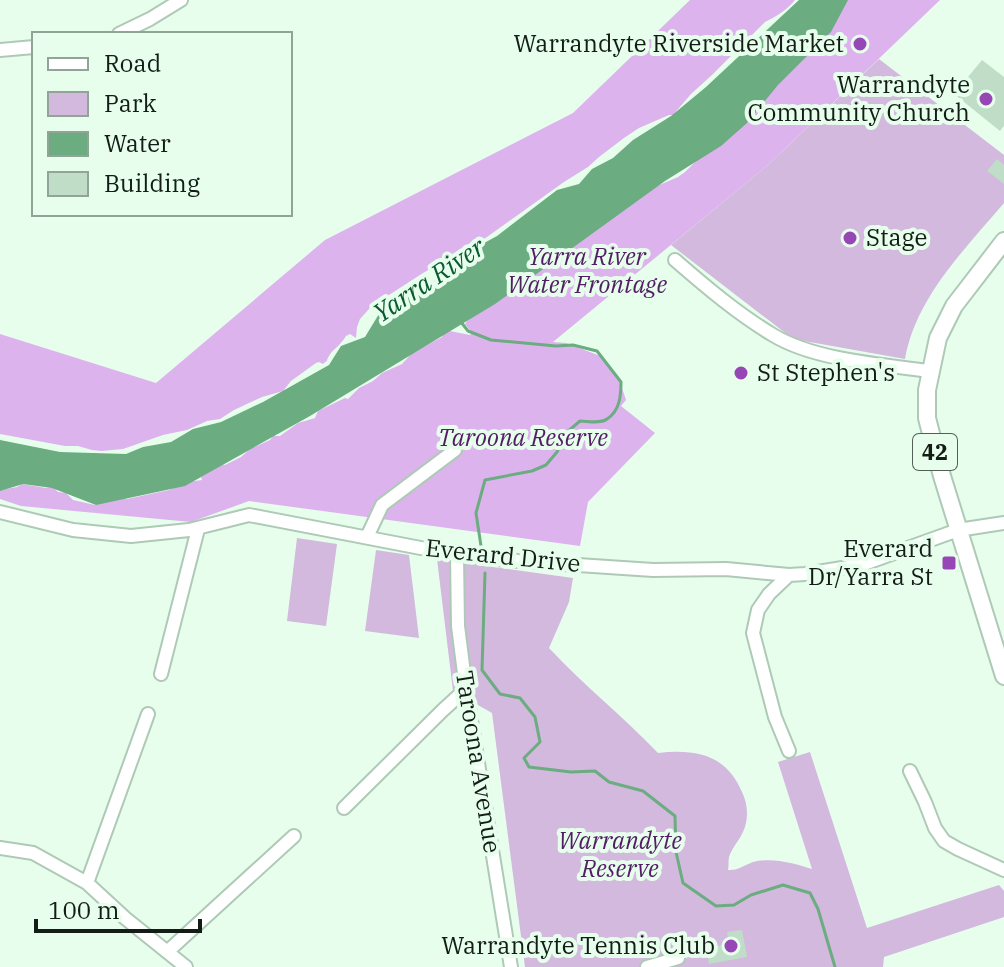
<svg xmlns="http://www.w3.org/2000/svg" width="1004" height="967" viewBox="0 0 1004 967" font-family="'IBM Plex Serif',serif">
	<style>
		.green { fill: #d2b9dd }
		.forest { fill: #ddb3ee }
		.water { fill: #6bac81 }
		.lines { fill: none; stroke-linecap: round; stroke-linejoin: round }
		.stream { stroke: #6bac81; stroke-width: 3 }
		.building { fill: #c0ddc8 }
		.minor-casing { stroke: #aecab6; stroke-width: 16 }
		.major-casing { stroke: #aecab6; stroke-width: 20 }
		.minor { stroke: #fff; stroke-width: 12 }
		.major { stroke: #fff; stroke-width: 16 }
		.poi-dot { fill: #9746b5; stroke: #e7feed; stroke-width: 3 }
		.labels { text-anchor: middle; stroke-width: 8; stroke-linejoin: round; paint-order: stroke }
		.shield { fill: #e7feed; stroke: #536056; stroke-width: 2 }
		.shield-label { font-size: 22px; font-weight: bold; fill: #131d16 }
		.poi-label { font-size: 24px; fill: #131d16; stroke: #e7feed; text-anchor: end }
		.park-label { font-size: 24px; font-style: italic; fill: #511e63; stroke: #e7feed }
		.street-label { font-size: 24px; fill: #131d16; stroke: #e7feed }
		.water-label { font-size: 26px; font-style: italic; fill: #095931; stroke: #e7feed }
	</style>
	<rect width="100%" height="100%" fill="#e7feed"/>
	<!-- green -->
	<path class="green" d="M 879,59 L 1004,155 L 1004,203 C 965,249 916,297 905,359 L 793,339 L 671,245 L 768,165 Z
		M 297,538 L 337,544 L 326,626 L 287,621 Z
		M 376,550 L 409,555 L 419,638 L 365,631 Z
		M 437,559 L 573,578 L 569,602 L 549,648 C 583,685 623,716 658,753 C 695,749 726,754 742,792 C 747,802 748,813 746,823 C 743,838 732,846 729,857 C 728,861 729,866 728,870 C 738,871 744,865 753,862 C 773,857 793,863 812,869 L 778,762 L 810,752 L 867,928 L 999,885 L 1004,891 L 1004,917 L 884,957 L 883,967 L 525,967 L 492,713 L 453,691 Z"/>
	<!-- forest -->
	<path class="forest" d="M 690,0 L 795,0 C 787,10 777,16 765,22 L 712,75 L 691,94 L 673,115 L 669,115 L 639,128 L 624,138 L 599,157 L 588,167 L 564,182 L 487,237 L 423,273 L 389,295 L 378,299 L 360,319 L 357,327 L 356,338 L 350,334 L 346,336 C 340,346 333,349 329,356 C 324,364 331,357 323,364 L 319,362 L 316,363 L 291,381 L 283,391 L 262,397 L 234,410 L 220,419 L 207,421 L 187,430 L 163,435 L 123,449 L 102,451 L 92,450 L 78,446 L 65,446 L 0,434 L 0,334 L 156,383 L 325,240 L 573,113 Z
		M 839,0 L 940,0 L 768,165 L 553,342 L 566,343 L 603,357 L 620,382 L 626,400 L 621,406 L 655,433 L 588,502 L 580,546 L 249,501 L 191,522 L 21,506 L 0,499 L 0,490 L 17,487 L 22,484 L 46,488 L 53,487 L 58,492 L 66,493 L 73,500 L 95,505 L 115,496 L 127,499 L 169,490 L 187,482 L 202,480 L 201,477 L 222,464 L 225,465 L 241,457 L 250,449 L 270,440 L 273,436 L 280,436 L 298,423 L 315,418 L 318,411 L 345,398 L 348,399 L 359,388 L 373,381 L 382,373 L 402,364 L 412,353 L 442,337 L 443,333 L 450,331 L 470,335 L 472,333 L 465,324 L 467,321 L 650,189 L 678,177 L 685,172 L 809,49 L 827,35 Z"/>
	<!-- water -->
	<path class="water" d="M 799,0 L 848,0 L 831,32 L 778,85 L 747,123 L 721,146 L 665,181 L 495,304 L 310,416 L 185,486 L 96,505 L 52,488 L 23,484 L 0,491 L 0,440 L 60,452 L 126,454 L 143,447 L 171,442 L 193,429 L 221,422 L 263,402 L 329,365 L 341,346 L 365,337 L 382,309 L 450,272 L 464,254 L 497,236 L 557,190 L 579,184 L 592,169 L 613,158 L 633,140 L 671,116 L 706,87 Z"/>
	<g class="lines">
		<!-- stream -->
		<path class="stream" d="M 461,322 L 468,331 L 491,340 L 556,346 L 573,345 L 597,351 L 621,382 C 621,395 620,411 607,419 C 601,424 587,421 580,421 L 566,433 L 557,452 L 546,465 L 532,471 L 485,480 L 476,513 L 481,546
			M 485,573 L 482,670 L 500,694 L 520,698 L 535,717 L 540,742 L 524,758 L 529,767 L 571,772 L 595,771 L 609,782 L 643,791 L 675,816 L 676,852 L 683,883 L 716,906 L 734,905 L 751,895 L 783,885 L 810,893 L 818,909 L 835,967"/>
	</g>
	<!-- building -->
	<path class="building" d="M 982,60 L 1004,77 L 1004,126 L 1000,131 L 954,94 Z
		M 997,159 L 1004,165 L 1004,184 L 987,171 Z
		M 742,930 L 747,957 L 709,964 L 706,948 L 729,944 L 727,932 Z"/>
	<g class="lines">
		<defs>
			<path id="minor" d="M 119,34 L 150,19 L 181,0
				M 0,50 L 34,47
				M 675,260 C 706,287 738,314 773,335 C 814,360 883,365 930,371
				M 0,512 L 73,530 L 131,536 L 189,530 L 249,515 L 457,555 L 518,561 L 653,570 L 726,569 L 789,575 L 805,574 L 861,565 L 958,530 L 1004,523
				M 367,537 L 382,505 L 455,450
				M 457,555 L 458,626 L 466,689 L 511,967
				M 161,674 L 198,529
				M 789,751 L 775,717 L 753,633 L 758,610 L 769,594 L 789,575
				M 910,771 L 925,802 L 935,828 L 944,841 L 958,849 L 1004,870
				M 344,808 L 443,710 L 466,689
				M 0,848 L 33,853 L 87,883 L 125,918 L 186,967
				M 87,883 L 148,714
				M 167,952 L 294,836
				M 647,967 L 678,958"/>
			<path id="major" d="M 1004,241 L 954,306 L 938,338 L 927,390 L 927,418 L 942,476 L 1004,676"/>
		</defs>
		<!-- minor casing -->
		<use href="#minor" class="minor-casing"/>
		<!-- major casing -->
		<use href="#major" class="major-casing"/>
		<!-- minor -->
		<use href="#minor" class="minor"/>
		<!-- major -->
		<use href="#major" class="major"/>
	</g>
	<!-- markers -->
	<g class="poi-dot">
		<circle cx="860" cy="44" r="8"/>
		<circle cx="986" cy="99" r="8"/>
		<circle cx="850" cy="238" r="8"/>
		<circle cx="741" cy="373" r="8"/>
		<rect x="941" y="555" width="16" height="16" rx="4"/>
		<circle cx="731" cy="946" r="8"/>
	</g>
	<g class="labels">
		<!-- shield labels -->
		<rect class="shield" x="913" y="434" width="44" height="36" rx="6"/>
		<g class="shield-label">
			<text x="935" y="460">42</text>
		</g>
		<!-- poi labels -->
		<g class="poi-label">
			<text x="844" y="52">Warrandyte Riverside Market</text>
			<text x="970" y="93">Warrandyte<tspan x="970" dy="28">Community Church</tspan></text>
			<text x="866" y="246" text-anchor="start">Stage</text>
			<text x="757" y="381" text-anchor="start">St Stephen's</text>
			<text x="933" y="557">Everard<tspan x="933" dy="28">Dr/Yarra St</tspan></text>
			<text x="715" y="954">Warrandyte Tennis Club</text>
		</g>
		<!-- park labels -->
		<g class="park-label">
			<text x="587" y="265">Yarra River<tspan x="587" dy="28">Water Frontage</tspan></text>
			<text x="523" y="446">Taroona Reserve</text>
			<text x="620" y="849">Warrandyte<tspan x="620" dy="28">Reserve</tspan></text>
		</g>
		<!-- street labels -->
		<g class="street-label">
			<text transform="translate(503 556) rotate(6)" y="8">Everard Drive</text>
			<text transform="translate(478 762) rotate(81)" y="8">Taroona Avenue</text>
		</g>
		<!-- water labels -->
		<g class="water-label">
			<text transform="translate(429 280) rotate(-34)" y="9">Yarra River</text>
		</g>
	</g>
	<!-- legend -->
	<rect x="32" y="32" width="260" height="184" fill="#e7feed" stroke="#92a497" stroke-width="2"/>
	<rect x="48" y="58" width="40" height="12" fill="#ffffff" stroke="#92a497" stroke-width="2"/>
	<text x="104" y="72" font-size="24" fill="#131d16">Road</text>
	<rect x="48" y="92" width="40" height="24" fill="#d2b9dd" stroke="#92a497" stroke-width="2"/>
	<text x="104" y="112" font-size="24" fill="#131d16">Park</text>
	<rect x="48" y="132" width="40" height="24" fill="#6bac81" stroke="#92a497" stroke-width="2"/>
	<text x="104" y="152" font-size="24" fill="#131d16">Water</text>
	<rect x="48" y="172" width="40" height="24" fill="#c0ddc8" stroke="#92a497" stroke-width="2"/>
	<text x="104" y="192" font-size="24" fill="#131d16">Building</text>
	<!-- scale -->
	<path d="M36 919v12h164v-12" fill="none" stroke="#131d16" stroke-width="4"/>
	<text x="48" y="919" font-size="24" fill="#131d16" stroke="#e7feed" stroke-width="6" paint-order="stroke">100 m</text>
</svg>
